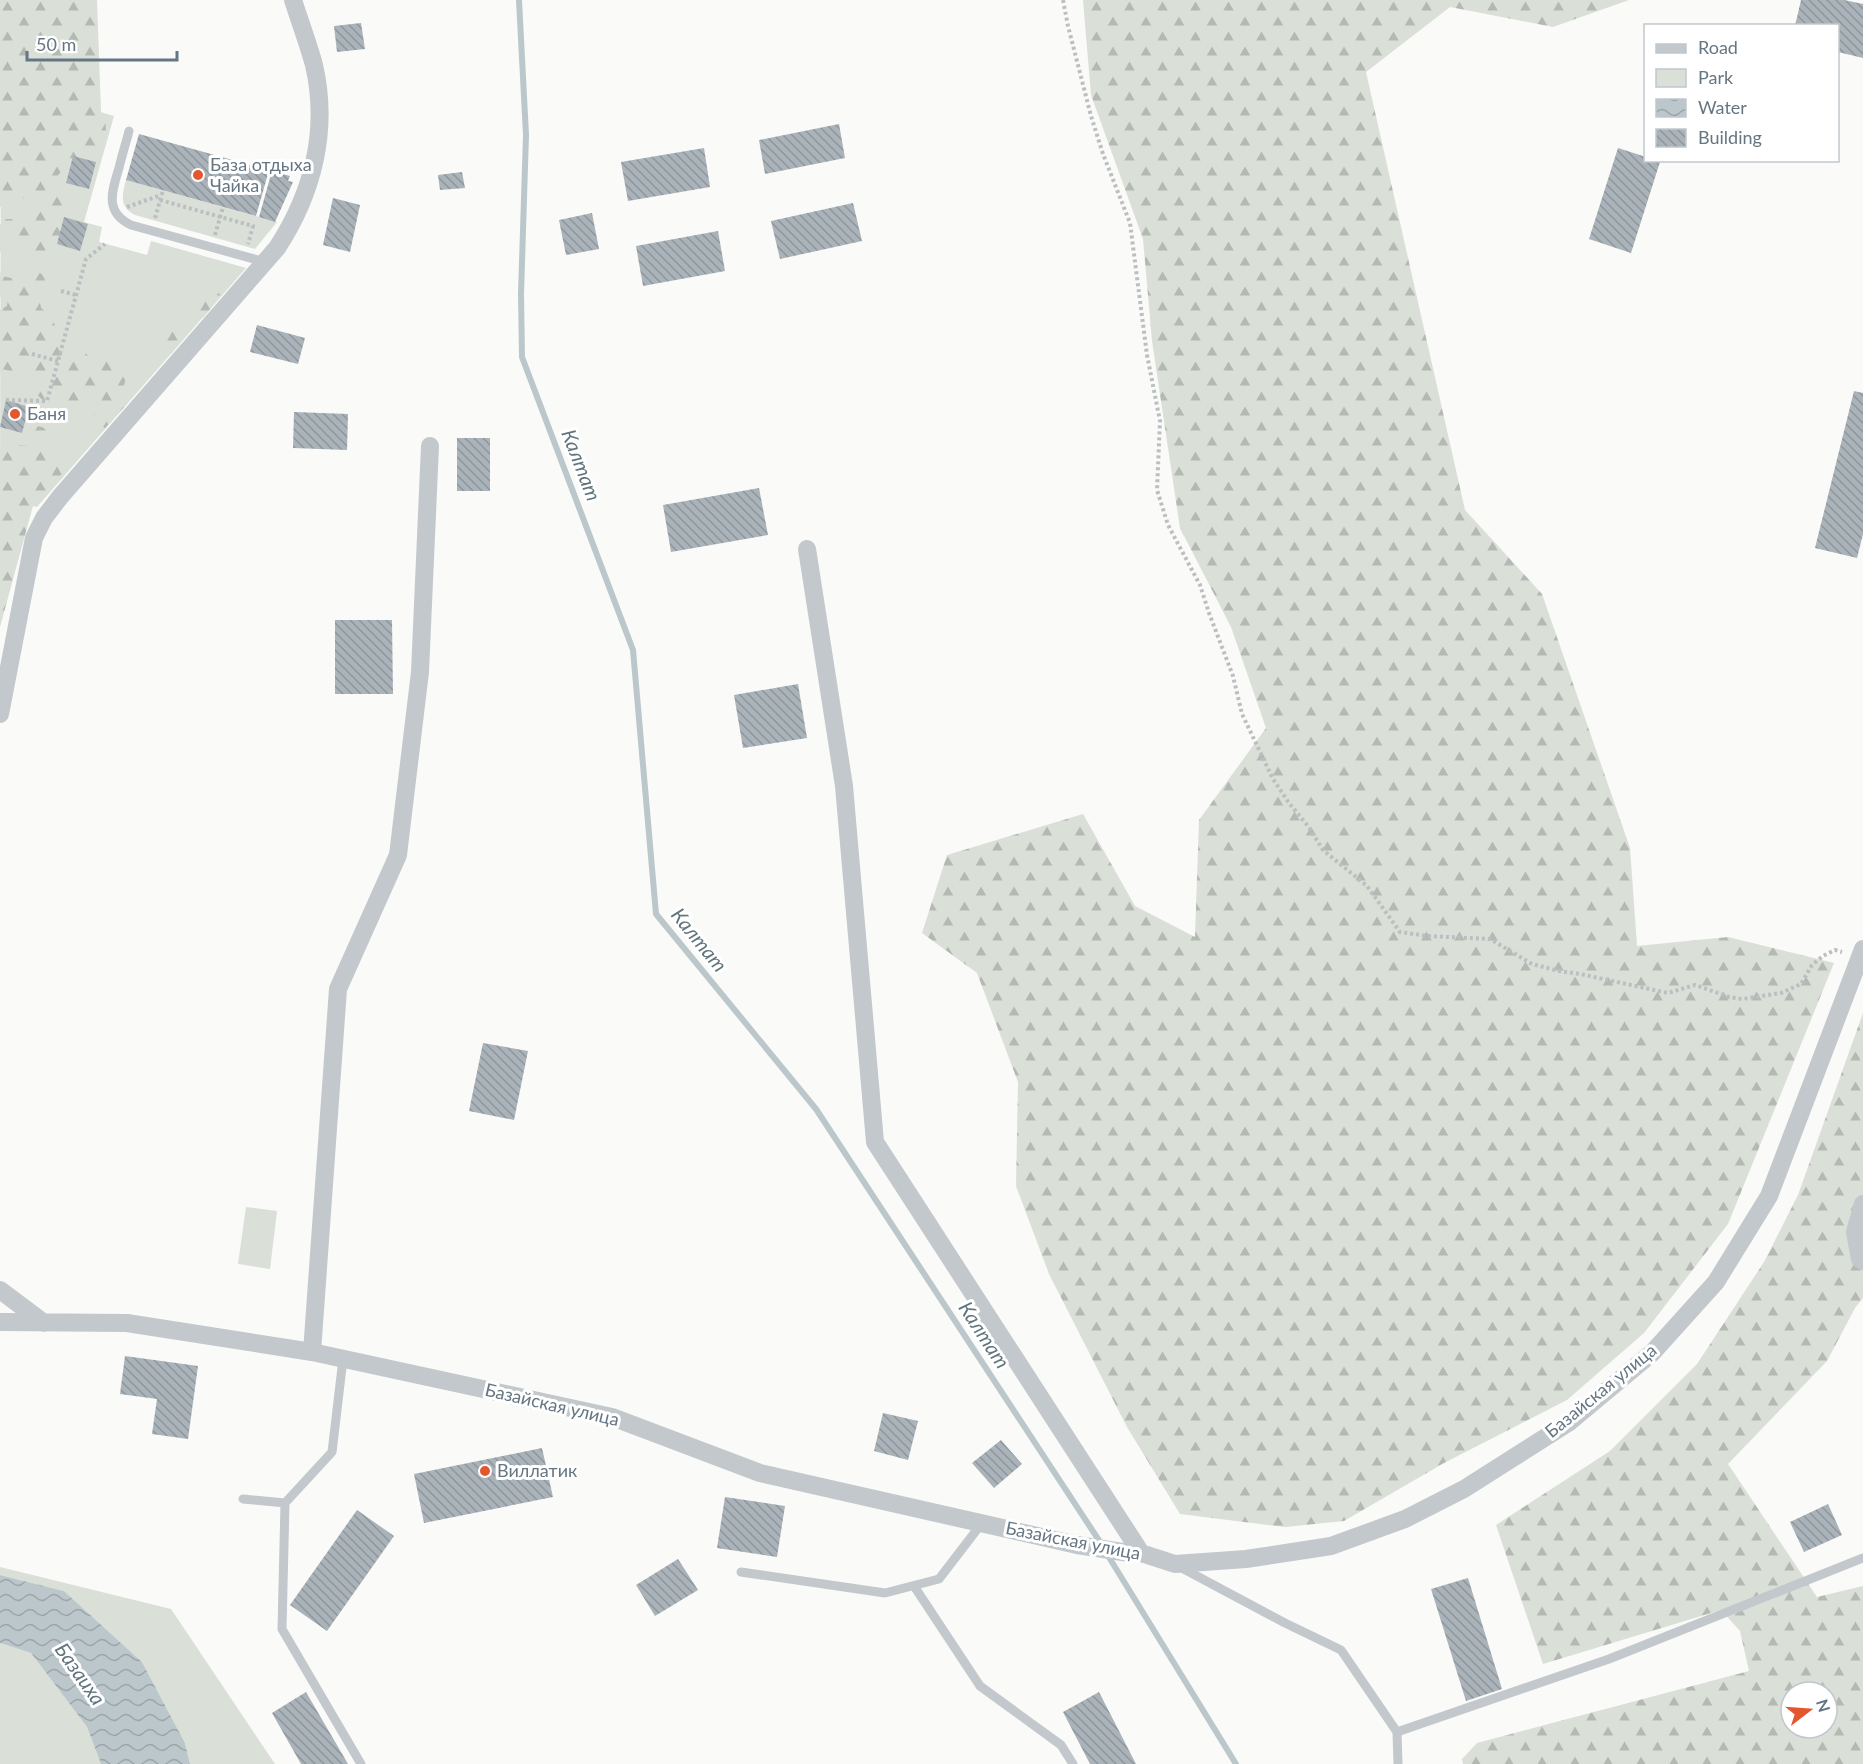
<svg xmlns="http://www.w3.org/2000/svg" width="1863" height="1764" viewBox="0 0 1863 1764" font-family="Lato,sans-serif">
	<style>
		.green { fill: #dadfd7 }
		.forest { fill: url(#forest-firs); fill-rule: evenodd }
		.water { fill: url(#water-waves) }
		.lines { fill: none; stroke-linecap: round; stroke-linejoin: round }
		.stream { stroke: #bbc7cb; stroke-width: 6 }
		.building { fill: url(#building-back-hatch) }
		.path { stroke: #bbbfc2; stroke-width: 4; stroke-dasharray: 3 3; stroke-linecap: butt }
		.lane { stroke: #c3c8cc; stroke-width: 9 }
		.street { stroke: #c3c8cc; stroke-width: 18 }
		.poi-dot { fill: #e4572e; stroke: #fff; stroke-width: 2 }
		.labels { text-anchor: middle; stroke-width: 6; stroke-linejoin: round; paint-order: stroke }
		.poi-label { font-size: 18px; fill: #657683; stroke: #fff; text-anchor: start }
		.street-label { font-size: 18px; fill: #657683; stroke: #fff }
		.water-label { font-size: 20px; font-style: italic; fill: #60757c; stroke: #fff }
	</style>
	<defs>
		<pattern id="forest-firs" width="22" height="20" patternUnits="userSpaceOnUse" patternTransform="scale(1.5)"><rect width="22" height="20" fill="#dadfd7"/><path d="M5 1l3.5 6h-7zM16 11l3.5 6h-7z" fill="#b4b9b4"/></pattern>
		<pattern id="water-waves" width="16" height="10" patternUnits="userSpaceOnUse" patternTransform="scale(1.5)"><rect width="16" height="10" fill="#bbc7cb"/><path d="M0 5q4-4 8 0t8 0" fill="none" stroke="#9ca6aa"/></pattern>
		<pattern id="building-back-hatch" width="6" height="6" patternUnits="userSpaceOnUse" patternTransform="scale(1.5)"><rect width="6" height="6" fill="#aab3b9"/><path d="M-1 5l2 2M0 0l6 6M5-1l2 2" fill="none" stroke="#8e969c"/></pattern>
	</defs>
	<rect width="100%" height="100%" fill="#fafaf8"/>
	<!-- green -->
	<path class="green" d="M 1,83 L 114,116 L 84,222 L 102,227 L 99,242 L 147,255 L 151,241 L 246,268 L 37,507 L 0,499 Z
		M 126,180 L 277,222 L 255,249 L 135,215 C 119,207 122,195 126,180 Z
		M 246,1207 L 277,1211 L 270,1269 L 238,1264 Z
		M 0,1567 L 171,1609 L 275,1764 L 190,1764 L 185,1743 L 142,1662 L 64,1591 L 0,1575 Z
		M 0,1643 L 31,1653 L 87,1727 L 101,1764 L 0,1764 Z"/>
	<!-- forest -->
	<path class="forest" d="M 0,0 L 97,0 L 101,112 C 117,140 91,164 63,157 L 64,168 L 55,179 L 61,183 L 68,195 L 64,208 L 58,214 C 86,251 31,281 15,241 L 6,241 L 0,253 L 0,225 L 6,219 L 18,219 L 25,211 L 35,207 C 31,197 32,190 40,182 L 31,177 C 29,195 20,209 0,207 Z
		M 1083,0 L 1629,0 L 1553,27 L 1450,7 L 1366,72 L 1465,510 L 1542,594 L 1630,848 L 1637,946 L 1728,937 L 1834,963 L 1728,1224 L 1644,1333 L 1567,1400 L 1444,1463 L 1344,1521 L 1285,1527 L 1180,1514 L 1127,1427 L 1049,1274 L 1016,1186 L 1018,1082 L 977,973 L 922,933 L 947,855 L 1083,814 L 1135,906 L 1195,937 L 1199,820 L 1266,728 L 1231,627 L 1180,528 L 1152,341 L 1143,239 L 1091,95 Z
		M 25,267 C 37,268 49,276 45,290 C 44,293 41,295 40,298 C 39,301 41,305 41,308 C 53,317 58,328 58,342 C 74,341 84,349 93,362 C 117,352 135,374 119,395 L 128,403 L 105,428 C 93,422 92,411 98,400 L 89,394 C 65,416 34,408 30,374 L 17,374 L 3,369 L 0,375 L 0,310 L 7,306 L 8,299 L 0,297 L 0,271 L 2,276 L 11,278 L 18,269 Z
		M 208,287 L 215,289 L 221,296 L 203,318 C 185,310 190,289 208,287 Z
		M 175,328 L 181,329 L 187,335 L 171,354 L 168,353 C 158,343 161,330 175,328 Z
		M 36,426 C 51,427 47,436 47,447 L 59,451 C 70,463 66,476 50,481 L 45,495 L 33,506 L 0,627 L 0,448 L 12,444 L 29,446 L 28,433 L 31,428 Z
		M 1863,1013 L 1863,1298 L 1855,1308 L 1827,1361 L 1728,1464 L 1817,1597 L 1863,1586 L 1863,1764 L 1463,1764 L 1462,1759 L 1477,1743 L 1749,1671 L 1740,1631 L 1721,1610 L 1543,1664 L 1496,1525 L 1610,1451 L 1697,1364 L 1764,1262 L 1798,1195 ZM 1791,1692 L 1827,1692 L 1827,1728 L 1791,1728 Z"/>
	<!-- water -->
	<path class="water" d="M 0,1575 L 64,1591 L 142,1662 L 185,1743 L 190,1764 L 101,1764 L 87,1727 L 31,1653 L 0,1643 Z"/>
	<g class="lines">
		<!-- stream -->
		<path class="stream" d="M 519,0 L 526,135 L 521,294 L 522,357 L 633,650 L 656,914 L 816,1109 L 1102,1545
			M 1107,1554 L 1236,1764"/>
	</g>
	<!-- building -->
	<path class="building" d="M 1801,0 L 1844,0 L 1863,4 L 1863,58 L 1838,52 L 1838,26 L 1795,26 Z
		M 361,23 L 365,49 L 337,52 L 334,26 Z
		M 839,124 L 845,158 L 765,174 L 759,140 Z
		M 139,134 L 269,170 L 256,216 L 126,180 Z
		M 704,148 L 710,187 L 628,201 L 621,162 Z
		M 1618,148 L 1646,157 L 1646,160 L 1660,162 L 1631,253 L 1589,239 Z
		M 73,156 L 96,162 L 89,189 L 66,183 Z
		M 272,171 L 290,176 L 288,181 L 293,182 L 275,222 L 259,217 Z
		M 462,172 L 465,188 L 440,190 L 438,175 Z
		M 333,198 L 360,205 L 350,252 L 323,245 Z
		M 853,203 L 862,241 L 780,259 L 771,221 Z
		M 592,213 L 599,249 L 566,255 L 559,220 Z
		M 64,217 L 88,224 L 80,251 L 57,244 Z
		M 718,231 L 725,271 L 643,286 L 636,246 Z
		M 257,325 L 305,338 L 298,364 L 250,352 Z
		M 1854,391 L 1863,393 L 1863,534 L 1857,558 L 1815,548 Z
		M 6,400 L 29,407 L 22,433 L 0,427 Z
		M 294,412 L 348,414 L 347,450 L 293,448 Z
		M 457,438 L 490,438 L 490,491 L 457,491 Z
		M 759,488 L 768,535 L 671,552 L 663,505 Z
		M 335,620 L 392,620 L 393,694 L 335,694 Z
		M 798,684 L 807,738 L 743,748 L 734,695 Z
		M 483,1043 L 528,1051 L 514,1120 L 469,1111 Z
		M 125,1356 L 198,1366 L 188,1439 L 152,1434 L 157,1399 L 120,1394 Z
		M 883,1413 L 918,1421 L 908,1460 L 874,1451 Z
		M 1001,1440 L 1022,1464 L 994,1488 L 972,1463 Z
		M 542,1448 L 553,1497 L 424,1523 L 414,1474 Z
		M 725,1497 L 785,1506 L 777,1557 L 717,1548 Z
		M 1828,1504 L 1842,1535 L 1804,1552 L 1790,1522 Z
		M 357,1510 L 394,1536 L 327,1631 L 290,1605 Z
		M 678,1559 L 698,1590 L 655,1616 L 636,1585 Z
		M 1468,1578 L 1502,1689 L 1466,1701 L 1431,1589 Z
		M 306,1692 L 348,1764 L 301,1764 L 272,1713 Z
		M 1099,1692 L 1136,1764 L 1090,1764 L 1063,1712 Z"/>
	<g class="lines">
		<!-- path -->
		<path class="path" d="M 1063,0 L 1068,26 L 1091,116 L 1103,154 L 1130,223 L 1147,355 L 1160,421 L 1157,490 L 1168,525 L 1200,585 L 1209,613 L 1233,676 L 1242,714 L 1273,779 L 1289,803 L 1308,826 L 1323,850 L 1367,886 L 1400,932 L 1427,936 L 1490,939 L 1532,964 L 1559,971 L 1580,974 L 1668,993 L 1695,985 L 1729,997 L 1742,999 L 1781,993 L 1801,984 L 1812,965 L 1823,956 L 1835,950 L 1842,952
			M 160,200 L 253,226 L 248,244
			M 127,207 L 161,195
			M 155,218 L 163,190
			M 215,235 L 223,207
			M 61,291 L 76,295
			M 32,354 L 58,361
			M 6,400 L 47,401 L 86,259 L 105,244"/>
		<!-- lane -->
		<path class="lane" d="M 129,131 C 126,143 122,155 119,168 C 112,191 104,212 131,225 L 265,262
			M 343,1359 L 332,1452 L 285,1503 L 282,1629 L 361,1764
			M 243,1499 L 285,1503
			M 1180,1567 L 1285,1623 L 1341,1650 L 1397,1732 L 1609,1659 L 1863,1558
			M 741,1572 L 885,1593 L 939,1579 L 982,1523
			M 914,1586 L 980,1686 L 1061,1745 L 1073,1764
			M 1397,1732 L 1398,1764"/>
		<!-- street -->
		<path class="street" d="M 807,549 L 844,786 L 875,1142 L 1141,1553
			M 0,714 L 34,538 L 44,518 L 60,497 L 277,248 C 313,193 329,130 314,65 C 308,43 300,22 293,0
			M 1863,1204 L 1855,1232 L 1860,1259 L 1863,1261
			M 0,1290 L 44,1323
			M 0,1322 L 127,1323 L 312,1352 L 612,1417 L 760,1473 L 1077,1545 L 1129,1553 L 1141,1553 L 1175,1564 L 1246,1559 L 1331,1546 L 1405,1519 L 1464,1489 L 1568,1423 L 1652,1353 L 1716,1282 L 1769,1196 L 1863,949
			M 312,1352 L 338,989 L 398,855 L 420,672 L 430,446"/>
	</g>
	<!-- markers -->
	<g class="poi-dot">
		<circle cx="198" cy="175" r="6"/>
		<circle cx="15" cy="414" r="6"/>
		<circle cx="485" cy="1471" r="6"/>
	</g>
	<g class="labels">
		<!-- poi labels -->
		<g class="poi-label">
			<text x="210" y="171">База отдыха<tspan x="210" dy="21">Чайка</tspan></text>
			<text x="27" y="420">Баня</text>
			<text x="497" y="1477">Виллатик</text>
		</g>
		<!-- street labels -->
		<g class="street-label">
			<text transform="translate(1601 1391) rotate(-39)" y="6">Базайская улица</text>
			<text transform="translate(552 1405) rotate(13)" y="6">Базайская улица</text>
			<text transform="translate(1073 1541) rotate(11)" y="6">Базайская улица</text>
		</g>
		<!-- water labels -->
		<g class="water-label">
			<text transform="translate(581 465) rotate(69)" y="7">Калтат</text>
			<text transform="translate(699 940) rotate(51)" y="7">Калтат</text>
			<text transform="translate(984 1335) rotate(57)" y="7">Калтат</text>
			<text transform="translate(80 1674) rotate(55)" y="7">Базаиха</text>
		</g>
	</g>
	<!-- legend -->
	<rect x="1644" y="24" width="195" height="138" fill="#ffffff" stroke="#c1c8cd" stroke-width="1.5"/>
	<rect x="1656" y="44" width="30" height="9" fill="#c3c8cc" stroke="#c1c8cd" stroke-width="1.5"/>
	<text x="1698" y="54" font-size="18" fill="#657683">Road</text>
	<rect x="1656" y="69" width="30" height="18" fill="#dadfd7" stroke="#c1c8cd" stroke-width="1.5"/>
	<text x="1698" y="84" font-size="18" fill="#657683">Park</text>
	<rect x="1656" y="99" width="30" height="18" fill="url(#water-waves)" stroke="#c1c8cd" stroke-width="1.5"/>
	<text x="1698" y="114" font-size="18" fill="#657683">Water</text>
	<rect x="1656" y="129" width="30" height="18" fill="url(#building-back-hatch)" stroke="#c1c8cd" stroke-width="1.5"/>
	<text x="1698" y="144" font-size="18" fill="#657683">Building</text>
	<!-- north arrow -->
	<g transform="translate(1809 1710) rotate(73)"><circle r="28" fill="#ffffff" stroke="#c1c8cd" stroke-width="1.5"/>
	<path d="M0-4.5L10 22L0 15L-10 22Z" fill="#e4572e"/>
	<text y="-9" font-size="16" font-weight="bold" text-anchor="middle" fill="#657683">N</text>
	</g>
	<!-- scale -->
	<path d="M27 51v9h150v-9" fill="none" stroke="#657683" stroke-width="3"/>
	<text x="36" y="51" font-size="18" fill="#657683" stroke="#ffffff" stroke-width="4.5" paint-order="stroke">50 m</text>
</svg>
